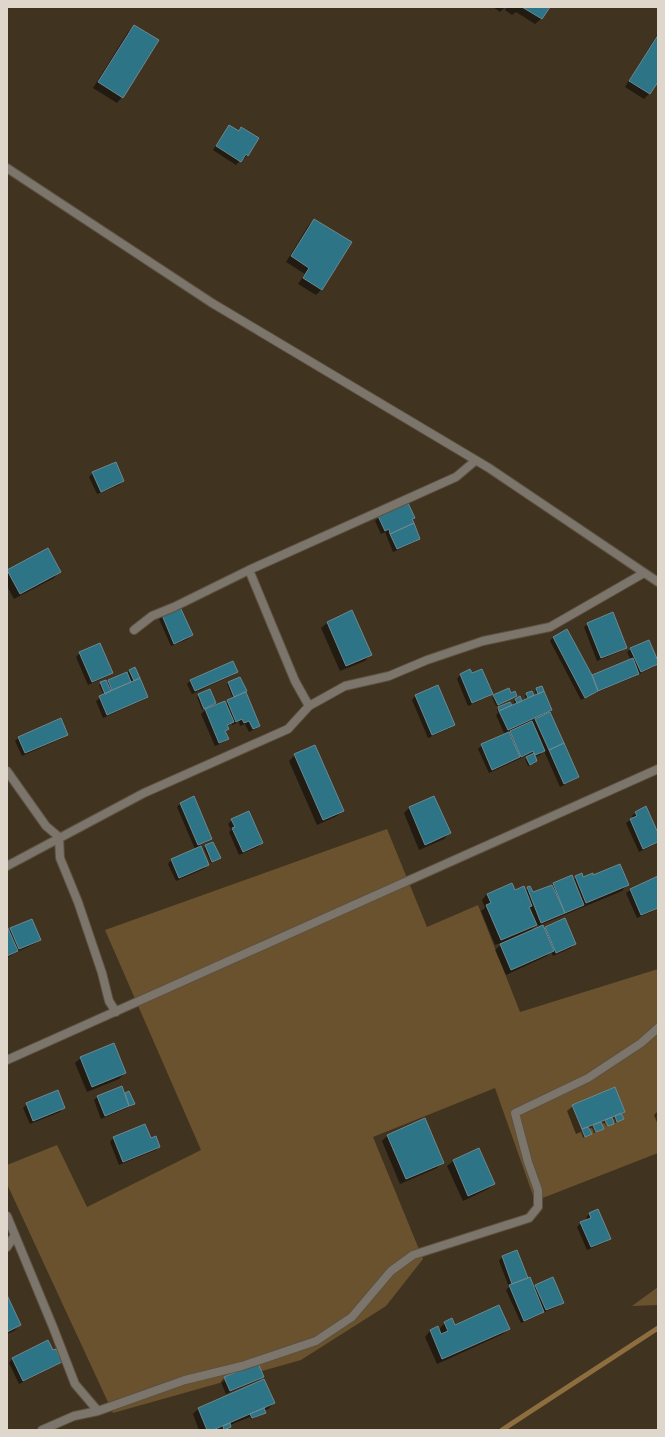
<svg xmlns="http://www.w3.org/2000/svg" width="665" height="1437" viewBox="0 0 665 1437" font-family="'Varela Round',sans-serif">
	<style>
		.green { fill: #6a522e }
		.shadow { fill: #0007 }
		.lines { fill: none; stroke-linecap: round; stroke-linejoin: round }
		.stream { stroke: #8e6e3f; stroke-width: 5 }
		.building { fill: #2c7486; stroke: #6c8992 }
		.minor-casing { stroke: #5d513f; stroke-width: 10 }
		.minor { stroke: #7c756c; stroke-width: 8 }
	</style>
	<rect width="100%" height="100%" fill="#403320"/>
	<!-- green -->
	<path class="green" d="M 387,829 L 427,927 L 478,905 L 520,1012 L 658,969 L 658,1153 L 535,1201 L 495,1088 L 373,1137 L 423,1259 L 386,1306 L 301,1360 L 113,1413 L 7,1184 L 7,1165 L 57,1145 L 87,1207 L 201,1150 L 105,930 Z
		M 658,1287 L 658,1305 L 632,1306 Z"/>
	<!-- shadow -->
	<path class="shadow" d="M 493,7 L 505,7 L 500,12 Z
		M 507,7 L 548,7 L 541,19 L 535,24 L 516,12 L 512,15 L 505,10 Z
		M 134,26 L 122,97 L 117,103 L 93,88 L 128,32 Z
		M 658,33 L 658,80 L 650,93 L 644,99 L 625,87 Z
		M 229,126 L 238,132 L 242,128 L 247,155 L 244,159 L 242,158 L 236,165 L 213,150 Z
		M 314,220 L 321,290 L 316,295 L 298,284 L 305,274 L 286,262 L 308,226 Z
		M 93,473 L 123,481 L 119,485 L 97,494 L 89,477 Z
		M 379,517 L 414,518 L 411,520 L 419,539 L 415,542 L 393,552 L 385,532 L 381,534 L 375,521 Z
		M 8,571 L 59,572 L 54,578 L 14,599 L 7,586 Z
		M 351,612 L 370,655 L 365,661 L 340,671 L 321,628 L 327,623 Z
		M 162,616 L 192,635 L 188,639 L 171,646 L 159,619 Z
		M 588,624 L 626,647 L 622,651 L 597,661 L 584,627 Z
		M 553,637 L 591,676 L 631,660 L 627,652 L 631,649 L 658,663 L 654,667 L 637,675 L 634,677 L 593,694 L 581,700 L 550,641 Z
		M 80,653 L 112,672 L 108,676 L 88,685 L 76,657 Z
		M 129,670 L 147,697 L 143,700 L 103,718 L 96,701 L 104,695 L 99,685 L 101,683 L 107,683 L 128,673 Z
		M 470,671 L 472,675 L 492,693 L 488,697 L 468,706 L 457,679 L 460,675 Z
		M 237,672 L 233,675 L 192,694 L 187,684 L 191,680 Z
		M 228,683 L 246,691 L 242,695 L 259,726 L 255,729 L 249,732 L 245,724 L 240,726 L 239,722 L 232,725 L 231,723 L 227,727 L 228,729 L 224,732 L 227,738 L 224,742 L 215,746 L 201,714 L 208,707 L 202,710 L 197,697 L 209,690 L 215,703 L 210,708 L 225,704 L 233,699 L 227,684 Z
		M 437,686 L 453,725 L 450,728 L 428,738 L 412,700 L 415,696 Z
		M 541,687 L 551,710 L 549,712 L 578,777 L 574,780 L 560,787 L 544,751 L 540,755 L 534,757 L 536,761 L 535,763 L 528,766 L 525,759 L 530,754 L 489,773 L 478,749 L 482,745 L 509,734 L 514,729 L 504,733 L 496,715 L 498,713 L 497,709 L 499,708 L 511,705 L 507,708 L 515,705 L 514,701 L 515,699 L 521,702 L 527,700 L 525,696 L 531,692 L 533,697 L 537,695 L 535,691 Z
		M 494,696 L 516,696 L 496,706 L 492,697 Z
		M 67,734 L 63,738 L 22,756 L 15,741 L 19,737 Z
		M 295,755 L 342,811 L 337,816 L 317,825 L 289,761 Z
		M 193,798 L 211,838 L 207,842 L 200,845 L 208,865 L 204,869 L 176,881 L 168,864 L 171,860 L 195,849 L 177,807 L 180,804 Z
		M 409,808 L 449,833 L 444,839 L 419,850 L 404,813 Z
		M 636,812 L 658,836 L 658,842 L 656,844 L 639,852 L 626,823 L 633,818 L 632,816 Z
		M 232,820 L 262,843 L 258,847 L 239,855 L 229,832 L 231,830 L 228,824 Z
		M 206,846 L 219,858 L 211,863 L 204,848 Z
		M 572,876 L 573,880 L 576,877 L 583,878 L 593,876 L 627,885 L 622,891 L 538,926 L 537,924 L 529,932 L 544,929 L 545,927 L 575,944 L 571,948 L 553,956 L 551,952 L 547,956 L 506,975 L 495,950 L 504,942 L 495,945 L 481,911 L 485,908 L 482,900 L 487,894 L 525,891 L 528,888 L 532,894 Z
		M 658,877 L 658,907 L 655,910 L 637,918 L 626,893 L 630,890 Z
		M 7,929 L 8,932 L 11,929 L 40,940 L 36,943 L 15,953 L 7,958 Z
		M 81,1058 L 125,1073 L 119,1079 L 87,1092 L 75,1063 Z
		M 121,1087 L 124,1095 L 129,1092 L 134,1104 L 125,1109 L 101,1119 L 94,1100 L 97,1097 Z
		M 27,1104 L 63,1108 L 60,1112 L 30,1124 L 23,1108 Z
		M 573,1106 L 624,1112 L 621,1115 L 622,1119 L 621,1120 L 615,1123 L 614,1119 L 612,1120 L 613,1123 L 609,1126 L 607,1122 L 605,1122 L 607,1127 L 604,1123 L 601,1124 L 601,1130 L 594,1133 L 592,1128 L 588,1129 L 590,1134 L 583,1138 L 581,1132 L 576,1134 L 567,1111 Z
		M 658,1111 L 658,1125 L 654,1115 Z
		M 145,1125 L 150,1139 L 159,1147 L 156,1150 L 119,1165 L 110,1142 L 113,1138 Z
		M 387,1136 L 443,1162 L 437,1168 L 400,1184 L 382,1141 Z
		M 479,1149 L 494,1184 L 488,1189 L 463,1201 L 447,1166 L 453,1161 Z
		M 598,1210 L 610,1239 L 606,1242 L 587,1250 L 577,1227 L 581,1223 L 587,1220 L 586,1218 L 589,1214 Z
		M 517,1251 L 528,1279 L 533,1288 L 552,1278 L 563,1302 L 559,1306 L 542,1313 L 539,1315 L 521,1323 L 506,1290 L 509,1287 L 499,1261 L 502,1257 Z
		M 7,1297 L 20,1325 L 14,1331 L 7,1334 Z
		M 445,1323 L 455,1326 L 508,1329 L 503,1334 L 437,1364 L 425,1337 L 430,1331 L 438,1330 Z
		M 12,1359 L 61,1362 L 57,1365 L 19,1384 L 9,1363 Z
		M 257,1364 L 262,1377 L 259,1380 L 226,1394 L 221,1382 L 224,1378 Z
		M 264,1381 L 274,1403 L 268,1409 L 264,1411 L 263,1414 L 251,1419 L 250,1417 L 230,1425 L 229,1428 L 224,1430 L 222,1429 L 219,1430 L 199,1430 L 193,1414 L 198,1409 Z"/>
	<g class="lines">
		<!-- stream -->
		<path class="stream" d="M 502,1430 L 658,1328"/>
	</g>
	<!-- building -->
	<path class="building" d="M 522,7 L 550,7 L 542,19 Z
		M 134,25 L 159,40 L 123,98 L 98,82 Z
		M 658,35 L 658,82 L 650,94 L 629,81 Z
		M 229,125 L 239,131 L 241,127 L 259,138 L 248,156 L 246,154 L 241,162 L 216,146 Z
		M 314,219 L 352,242 L 322,290 L 303,278 L 309,268 L 291,256 Z
		M 116,462 L 124,481 L 101,492 L 92,472 Z
		M 408,503 L 415,518 L 412,519 L 414,523 L 390,534 L 389,529 L 385,531 L 378,516 Z
		M 414,523 L 420,539 L 397,549 L 390,534 Z
		M 48,548 L 61,572 L 20,594 L 7,570 Z
		M 180,607 L 193,635 L 174,644 L 162,615 Z
		M 352,610 L 372,655 L 346,666 L 327,622 Z
		M 613,612 L 627,648 L 601,658 L 587,623 Z
		M 567,629 L 592,675 L 598,691 L 585,698 L 553,637 Z
		M 649,640 L 658,661 L 658,664 L 641,672 L 630,648 Z
		M 100,643 L 113,673 L 92,682 L 79,652 Z
		M 633,658 L 639,674 L 598,691 L 592,675 Z
		M 233,661 L 238,672 L 195,691 L 190,680 Z
		M 135,667 L 140,678 L 134,681 L 129,670 Z
		M 470,669 L 472,673 L 482,669 L 493,694 L 472,703 L 460,674 Z
		M 127,672 L 131,682 L 112,690 L 108,680 Z
		M 240,677 L 247,691 L 234,697 L 228,682 Z
		M 140,678 L 148,697 L 107,715 L 99,696 Z
		M 106,680 L 111,691 L 105,694 L 100,682 Z
		M 438,685 L 455,725 L 432,735 L 415,695 Z
		M 542,686 L 544,691 L 538,694 L 536,688 Z
		M 509,688 L 511,693 L 515,691 L 517,696 L 498,705 L 493,695 Z
		M 210,689 L 216,703 L 204,709 L 198,694 Z
		M 532,691 L 534,695 L 528,698 L 526,693 Z
		M 544,691 L 552,710 L 508,730 L 499,711 Z
		M 246,692 L 260,726 L 253,729 L 249,721 L 244,723 L 242,719 L 236,722 L 227,700 Z
		M 520,696 L 522,701 L 517,703 L 515,699 Z
		M 225,701 L 234,722 L 227,725 L 229,729 L 225,731 L 229,739 L 219,743 L 205,709 Z
		M 510,702 L 512,705 L 499,711 L 498,707 Z
		M 550,712 L 564,743 L 549,750 L 535,719 Z
		M 61,718 L 68,735 L 25,753 L 18,737 Z
		M 532,721 L 545,751 L 535,755 L 533,751 L 521,757 L 510,731 Z
		M 509,732 L 520,757 L 492,770 L 481,744 Z
		M 564,743 L 579,777 L 564,784 L 549,750 Z
		M 315,745 L 344,811 L 323,820 L 294,754 Z
		M 534,753 L 537,761 L 530,765 L 526,757 Z
		M 194,796 L 212,839 L 198,845 L 180,803 Z
		M 434,796 L 451,833 L 425,845 L 409,807 Z
		M 646,806 L 658,833 L 658,842 L 643,849 L 630,819 L 637,816 L 635,812 Z
		M 249,811 L 263,843 L 243,852 L 232,828 L 235,827 L 231,819 Z
		M 213,842 L 221,858 L 212,862 L 205,845 Z
		M 201,846 L 209,865 L 179,878 L 171,859 Z
		M 620,864 L 629,885 L 586,903 L 575,876 L 582,873 L 583,877 L 593,873 L 593,875 Z
		M 572,875 L 584,905 L 565,913 L 553,883 Z
		M 658,876 L 658,908 L 641,915 L 630,889 Z
		M 512,883 L 515,890 L 524,886 L 532,906 L 529,907 L 537,925 L 501,940 L 486,905 L 491,903 L 487,894 Z
		M 552,885 L 565,913 L 541,923 L 527,887 L 530,886 L 533,892 Z
		M 565,918 L 576,944 L 556,953 L 545,927 Z
		M 32,919 L 41,940 L 19,949 L 10,928 Z
		M 543,925 L 554,951 L 511,970 L 500,944 Z
		M 7,926 L 18,951 L 7,956 Z
		M 114,1043 L 126,1073 L 92,1087 L 80,1057 Z
		M 122,1086 L 129,1106 L 105,1116 L 97,1096 Z
		M 615,1087 L 625,1112 L 582,1129 L 572,1105 Z
		M 58,1090 L 65,1108 L 33,1121 L 26,1103 Z
		M 129,1091 L 135,1104 L 129,1106 L 125,1093 Z
		M 621,1113 L 624,1119 L 617,1122 L 615,1116 Z
		M 612,1117 L 614,1124 L 608,1126 L 605,1120 Z
		M 425,1118 L 444,1163 L 406,1179 L 387,1135 Z
		M 601,1122 L 604,1129 L 596,1132 L 593,1125 Z
		M 145,1124 L 151,1138 L 156,1136 L 160,1147 L 123,1162 L 113,1137 Z
		M 588,1127 L 592,1134 L 585,1137 L 582,1129 Z
		M 479,1148 L 495,1184 L 468,1196 L 453,1160 Z
		M 598,1209 L 611,1239 L 591,1247 L 580,1222 L 591,1218 L 589,1213 Z
		M 517,1250 L 528,1278 L 512,1284 L 502,1256 Z
		M 530,1277 L 544,1312 L 524,1321 L 509,1285 Z
		M 553,1277 L 564,1303 L 546,1310 L 535,1285 Z
		M 7,1295 L 21,1325 L 7,1332 Z
		M 499,1305 L 510,1329 L 442,1359 L 430,1330 L 438,1326 L 441,1334 L 448,1331 L 444,1322 L 452,1318 L 455,1325 Z
		M 48,1340 L 53,1350 L 56,1349 L 62,1362 L 23,1381 L 12,1358 Z
		M 258,1363 L 264,1377 L 230,1391 L 224,1377 Z
		M 264,1379 L 275,1403 L 213,1430 L 207,1430 L 198,1408 Z
		M 264,1408 L 266,1413 L 252,1418 L 250,1414 Z
		M 230,1423 L 231,1427 L 224,1430 L 223,1426 Z"/>
	<g class="lines">
		<defs>
			<path id="minor" d="M 7,168 L 212,303 L 489,468 L 658,582
				M 249,570 L 295,681 L 309,706
				M 134,630 L 152,616 L 174,607 L 249,570 L 456,477 L 475,461
				M 7,771 L 46,826 L 59,837 L 60,858 L 78,902 L 102,973 L 109,1001 L 116,1012
				M 7,866 L 144,793 L 288,729 L 309,706 L 345,686 L 389,676 L 427,660 L 483,641 L 550,627 L 644,573
				M 7,1060 L 658,769
				M 7,1216 L 53,1327 L 75,1384 L 98,1411
				M 7,1247 L 15,1235
				M 42,1430 L 74,1416 L 98,1411 L 185,1380 L 242,1366 L 316,1341 L 352,1317 L 391,1271 L 413,1255 L 529,1218 L 538,1207 L 538,1190 L 528,1162 L 515,1113 L 588,1078 L 641,1043 L 658,1028"/>
		</defs>
		<!-- minor casing -->
		<use href="#minor" class="minor-casing"/>
		<!-- minor -->
		<use href="#minor" class="minor"/>
	</g>
	<!-- border -->
	<rect width="665" height="1437" fill="none" stroke="#e0d7cc" stroke-width="16"/>
</svg>
